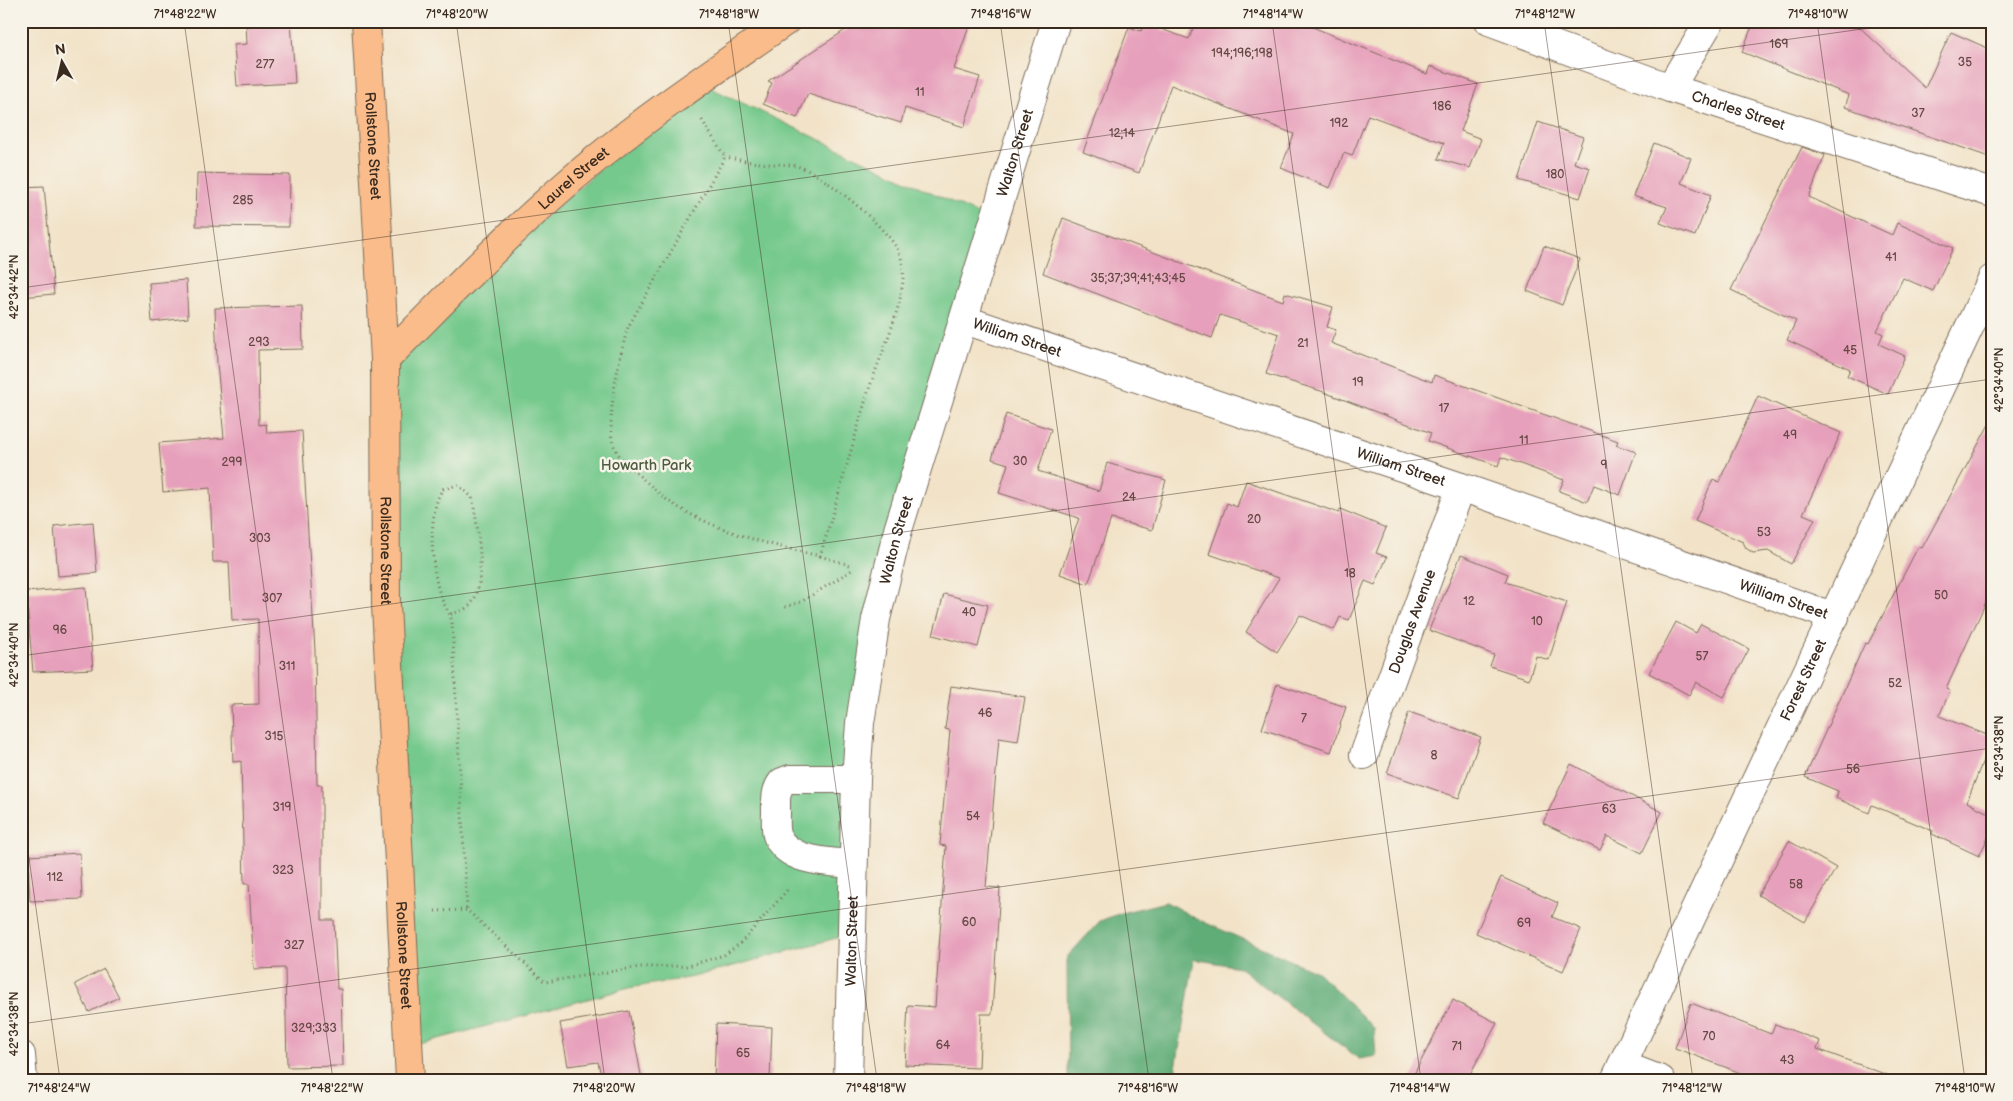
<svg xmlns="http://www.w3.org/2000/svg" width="2013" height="1101" viewBox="0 0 2013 1101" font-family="'Balsamiq Sans',sans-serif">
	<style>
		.green { fill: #75c98c; stroke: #587a55 }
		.forest { fill: #60ad78; stroke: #4e6c4b }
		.building { fill: #e7a0bb }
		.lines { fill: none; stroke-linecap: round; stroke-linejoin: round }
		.minor-casing { stroke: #7b6b5a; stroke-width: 30 }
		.major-casing { stroke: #7b6b5a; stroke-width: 30 }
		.path { stroke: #7b6b5a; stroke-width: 3; stroke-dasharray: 1 4; stroke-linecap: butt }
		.minor { stroke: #fff; stroke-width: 28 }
		.major { stroke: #f9bc8a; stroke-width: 28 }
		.ticks { fill: none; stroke: #3b2a1e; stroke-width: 1; stroke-opacity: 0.45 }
		.labels { text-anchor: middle; stroke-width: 5; stroke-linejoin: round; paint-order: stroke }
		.number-label { font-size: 12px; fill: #664845 }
		.street-label { font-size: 15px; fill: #3b2a1e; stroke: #f7f3e8 }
		.park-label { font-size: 15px; fill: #4c5a3f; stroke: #f7f3e8 }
		.neatline { fill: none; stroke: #3b2a1e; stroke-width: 2 }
		.ticks-label { font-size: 12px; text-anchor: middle; fill: #3b2a1e }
	</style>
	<rect width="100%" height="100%" fill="#f7f3e8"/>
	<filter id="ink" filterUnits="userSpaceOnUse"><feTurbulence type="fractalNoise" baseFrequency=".02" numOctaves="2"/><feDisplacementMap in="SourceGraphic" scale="10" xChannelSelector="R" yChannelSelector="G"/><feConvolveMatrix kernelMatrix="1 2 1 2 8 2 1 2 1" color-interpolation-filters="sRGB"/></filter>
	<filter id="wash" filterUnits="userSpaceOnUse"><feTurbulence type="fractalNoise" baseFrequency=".0096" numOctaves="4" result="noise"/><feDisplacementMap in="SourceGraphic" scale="20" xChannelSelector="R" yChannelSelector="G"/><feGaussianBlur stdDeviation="1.12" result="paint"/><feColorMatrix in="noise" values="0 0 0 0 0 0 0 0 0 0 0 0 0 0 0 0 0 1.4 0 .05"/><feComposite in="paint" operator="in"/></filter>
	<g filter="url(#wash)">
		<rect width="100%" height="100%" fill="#f2e3c8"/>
		<!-- green -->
		<path class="green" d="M 698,82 L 994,222 L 886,574 L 851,934 L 693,977 L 629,988 L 408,1047 L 385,360 Z"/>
		<!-- forest -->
		<path class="forest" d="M 1166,902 L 1197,919 L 1319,973 L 1374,1028 L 1376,1056 L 1359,1059 L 1239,967 L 1194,959 L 1174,1080 L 1068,1080 L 1067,957 L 1100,921 L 1121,913 Z"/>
		<g id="blocks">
			<!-- building -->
			<path class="building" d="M 246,21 L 291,21 L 295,83 L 237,86 L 234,45 L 247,44 Z
				M 859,21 L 971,21 L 954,69 L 980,77 L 964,127 L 905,108 L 901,123 L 808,94 L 797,118 L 763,104 L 772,83 L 768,81 Z
				M 1196,21 L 1298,21 L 1427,74 L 1430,66 L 1478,84 L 1461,131 L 1481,139 L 1470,168 L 1438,159 L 1444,143 L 1368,115 L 1352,156 L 1344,153 L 1330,188 L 1281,168 L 1294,134 L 1171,85 L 1139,173 L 1083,152 L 1129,27 L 1141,31 L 1144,23 L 1189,39 Z
				M 1754,21 L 1853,21 L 1925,88 L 1951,32 L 1992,50 L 1992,158 L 1845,107 L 1849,95 L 1742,52 Z
				M 1538,122 L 1583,137 L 1574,163 L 1590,168 L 1580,198 L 1519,180 Z
				M 1654,143 L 1691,158 L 1681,183 L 1711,195 L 1695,236 L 1660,223 L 1667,207 L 1633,196 Z
				M 1802,147 L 1825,155 L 1809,197 L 1892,235 L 1897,223 L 1953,248 L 1933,291 L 1903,278 L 1877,331 L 1883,334 L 1879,344 L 1905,356 L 1888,394 L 1847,376 L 1850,369 L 1787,340 L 1796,321 L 1731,290 Z
				M 197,173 L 290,175 L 289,227 L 196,226 Z
				M 44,186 L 54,294 L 21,297 L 21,187 Z
				M 1063,218 L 1283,301 L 1285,293 L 1333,307 L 1327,327 L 1336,330 L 1331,343 L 1432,382 L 1434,375 L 1618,441 L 1616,445 L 1636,452 L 1620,495 L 1594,485 L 1587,502 L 1559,491 L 1564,480 L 1501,457 L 1498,466 L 1428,441 L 1431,433 L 1321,391 L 1266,374 L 1279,334 L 1220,315 L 1212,338 L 1043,273 Z
				M 1544,246 L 1580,259 L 1562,305 L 1527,291 Z
				M 186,280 L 188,318 L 152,322 L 149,283 Z
				M 302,306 L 303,349 L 258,350 L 259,425 L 266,424 L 267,433 L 302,431 L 315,651 L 317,785 L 322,785 L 322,920 L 334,920 L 337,989 L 341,989 L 343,1066 L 287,1067 L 285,968 L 254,969 L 249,884 L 244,884 L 241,761 L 233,762 L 231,705 L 259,704 L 258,619 L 232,620 L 229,562 L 213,562 L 210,488 L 163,492 L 159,443 L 224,438 L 217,363 L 215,308 Z
				M 1758,396 L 1841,433 L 1803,514 L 1815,519 L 1791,564 L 1768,551 L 1753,553 L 1746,548 L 1743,542 L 1695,521 L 1713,479 L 1719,482 Z
				M 1006,414 L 1051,429 L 1038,471 L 1099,491 L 1107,463 L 1166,480 L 1152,530 L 1111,519 L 1088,584 L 1060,574 L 1079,518 L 999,493 L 1008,464 L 992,459 Z
				M 1992,419 L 1992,589 L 1946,689 L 1950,691 L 1939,716 L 1992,737 L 1967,802 L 1992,815 L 1992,830 L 1979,856 L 1932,834 L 1933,831 L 1872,805 L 1869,813 L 1836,798 L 1838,791 L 1805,777 L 1865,643 L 1868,644 L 1918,547 L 1922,548 Z
				M 1246,481 L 1339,513 L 1340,509 L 1386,528 L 1376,553 L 1387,557 L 1375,585 L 1365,581 L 1349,620 L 1340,617 L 1334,630 L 1300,615 L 1277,652 L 1246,632 L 1279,578 L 1209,554 L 1227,503 L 1237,507 Z
				M 93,522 L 97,573 L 58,576 L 54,526 Z
				M 1461,555 L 1508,574 L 1505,582 L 1567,602 L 1549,660 L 1536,656 L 1529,679 L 1490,666 L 1494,655 L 1429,630 Z
				M 86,587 L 93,669 L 33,672 L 26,592 Z
				M 944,594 L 988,605 L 978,647 L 933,635 Z
				M 1676,622 L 1696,633 L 1701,624 L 1749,649 L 1724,697 L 1696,682 L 1689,695 L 1649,673 Z
				M 1277,684 L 1346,707 L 1331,752 L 1262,729 Z
				M 951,686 L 1025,697 L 1018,741 L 999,738 L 986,887 L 1000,888 L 992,1014 L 981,1014 L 979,1068 L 905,1065 L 908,1005 L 935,1007 L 946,846 L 940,845 L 950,730 L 945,729 Z
				M 1409,712 L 1481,737 L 1459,798 L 1387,773 Z
				M 1571,764 L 1662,812 L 1642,853 L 1607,836 L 1600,850 L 1543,823 Z
				M 1789,841 L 1836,868 L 1805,922 L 1758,895 Z
				M 80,853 L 82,899 L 30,901 L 28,856 Z
				M 1501,877 L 1558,903 L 1552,917 L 1581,929 L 1563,971 L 1476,933 Z
				M 104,969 L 119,997 L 89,1012 L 75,984 Z
				M 1453,1000 L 1497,1023 L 1467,1080 L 1411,1080 Z
				M 1691,1003 L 1771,1034 L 1775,1024 L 1820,1041 L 1817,1049 L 1890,1076 L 1889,1080 L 1759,1080 L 1675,1048 Z
				M 629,1011 L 642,1080 L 602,1080 L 598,1062 L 568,1066 L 560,1023 Z
				M 716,1024 L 772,1027 L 770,1080 L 714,1080 Z"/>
		</g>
	</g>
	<g filter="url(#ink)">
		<use href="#blocks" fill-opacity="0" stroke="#7b6b5a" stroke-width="1"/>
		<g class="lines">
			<defs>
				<g id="minor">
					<path id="s1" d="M 1489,21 L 1670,88 L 1992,193"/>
					<path d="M 1670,88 L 1710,21"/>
					<path id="s2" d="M 965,320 L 1461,487 L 1835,617"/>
					<path id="s3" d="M 1364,755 L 1461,487"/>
					<path d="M 853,864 C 830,862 786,862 777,835 C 775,827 776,819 776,811 C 776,800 775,791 782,782 L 790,779 L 856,779"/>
					<path d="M 21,1055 L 23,1080"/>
					<path d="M 1622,1065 L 1661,1080"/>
					<path id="s4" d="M 848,1080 L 856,779 L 860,723 L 876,619 L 898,530 L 1056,21"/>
					<path id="s5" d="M 1615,1080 L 1992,279"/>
				</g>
				<g id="major">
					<path id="s6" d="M 366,21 L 385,360 L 386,605 L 410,1080"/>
					<path id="s7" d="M 385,360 C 453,291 520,221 596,159 C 656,110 722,66 786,21"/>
				</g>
			</defs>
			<!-- minor casing -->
			<use href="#minor" class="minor-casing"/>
			<!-- major casing -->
			<use href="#major" class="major-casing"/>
			<!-- path -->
			<path class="path" d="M 702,120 L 725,157 L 628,327 C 620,354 606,416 613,443 C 618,459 632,469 644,480 C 654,488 663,498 673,504 C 717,532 770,545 820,556 C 837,501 852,446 868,392 C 879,358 901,313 903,279 C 904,268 902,256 896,247 C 881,223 826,176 800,167 C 786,163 773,165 759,163 C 748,162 736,159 725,157
				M 820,556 L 853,566
				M 785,607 L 801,602 L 852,570
				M 451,614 C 458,612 466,610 471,604 C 488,584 477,521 472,497 L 458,485 L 443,489 C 427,510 431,573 441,597 C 444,606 450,612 452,622 L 467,910
				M 435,911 L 467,910 L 545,982 L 640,967 L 688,966 L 724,955 L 741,943 L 789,888"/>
			<!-- minor -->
			<use href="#minor" class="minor"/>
			<!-- major -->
			<use href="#major" class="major"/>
		</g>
	</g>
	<!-- ticks -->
	<path class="ticks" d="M 184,21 L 333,1080M 456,21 L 605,1080M 728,21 L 877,1080M 1000,21 L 1149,1080M 1272,21 L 1421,1080M 1544,21 L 1693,1080M 1817,21 L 1965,1080M 21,288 L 1919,21M 21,656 L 1992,379M 21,801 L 60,1080M 21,1024 L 1992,748"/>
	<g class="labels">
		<!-- number labels -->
		<g class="number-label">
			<text x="1779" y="48">169</text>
			<text x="1242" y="57">194;196;198</text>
			<text x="1965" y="66">35</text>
			<text x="265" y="68">277</text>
			<text x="920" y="96">11</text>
			<text x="1442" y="110">186</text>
			<text x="1918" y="117">37</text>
			<text x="1339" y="127">192</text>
			<text x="1122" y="137">12;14</text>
			<text x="1555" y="178">180</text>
			<text x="243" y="204">285</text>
			<text x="1891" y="261">41</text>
			<text x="1138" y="282">35;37;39;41;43;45</text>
			<text x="259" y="346">293</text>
			<text x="1303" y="347">21</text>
			<text x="1850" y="354">45</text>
			<text x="1358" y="386">19</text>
			<text x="1444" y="412">17</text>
			<text x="1790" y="439">49</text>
			<text x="1524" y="444">11</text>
			<text x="1020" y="465">30</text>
			<text x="232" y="466">299</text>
			<text x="1604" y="469">9</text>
			<text x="1129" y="501">24</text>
			<text x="1254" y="523">20</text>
			<text x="1764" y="536">53</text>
			<text x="260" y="542">303</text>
			<text x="1350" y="577">18</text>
			<text x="1941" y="599">50</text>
			<text x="272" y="602">307</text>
			<text x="1469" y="605">12</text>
			<text x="969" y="616">40</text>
			<text x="1537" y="625">10</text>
			<text x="60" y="634">96</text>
			<text x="1702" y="660">57</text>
			<text x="287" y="670">311</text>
			<text x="1895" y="687">52</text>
			<text x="985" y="717">46</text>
			<text x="1304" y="722">7</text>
			<text x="274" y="740">315</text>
			<text x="1434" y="759">8</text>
			<text x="1853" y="773">56</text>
			<text x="282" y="811">319</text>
			<text x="1609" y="813">63</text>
			<text x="973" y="820">54</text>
			<text x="283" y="874">323</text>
			<text x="55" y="881">112</text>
			<text x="1796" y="888">58</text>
			<text x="969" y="926">60</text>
			<text x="1524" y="927">69</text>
			<text x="294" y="949">327</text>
			<text x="314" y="1032">329;333</text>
			<text x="1709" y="1040">70</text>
			<text x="943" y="1049">64</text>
			<text x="1457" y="1050">71</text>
			<text x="743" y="1057">65</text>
			<text x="1787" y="1064">43</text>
		</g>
		<!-- street labels -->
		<g class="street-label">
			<text dy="5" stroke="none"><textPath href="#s1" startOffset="265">Charles Street</textPath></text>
			<text dy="5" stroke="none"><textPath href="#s6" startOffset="125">Rollstone Street</textPath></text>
			<text dy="5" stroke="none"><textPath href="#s4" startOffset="949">Walton Street</textPath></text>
			<text dy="5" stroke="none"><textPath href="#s7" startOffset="262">Laurel Street</textPath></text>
			<text dy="5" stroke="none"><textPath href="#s2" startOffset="55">William Street</textPath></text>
			<text dy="5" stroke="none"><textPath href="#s2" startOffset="460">William Street</textPath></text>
			<text dy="5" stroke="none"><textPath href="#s4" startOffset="544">Walton Street</textPath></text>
			<text dy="5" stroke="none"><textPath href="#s6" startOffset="530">Rollstone Street</textPath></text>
			<text dy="5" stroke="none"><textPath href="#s2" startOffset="865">William Street</textPath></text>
			<text dy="5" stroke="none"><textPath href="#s3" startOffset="142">Douglas Avenue</textPath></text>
			<text dy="5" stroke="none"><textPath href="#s5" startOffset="442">Forest Street</textPath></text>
			<text dy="5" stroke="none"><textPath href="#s4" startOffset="139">Walton Street</textPath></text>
			<text dy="5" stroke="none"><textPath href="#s6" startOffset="935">Rollstone Street</textPath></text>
		</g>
		<!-- park labels -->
		<g class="park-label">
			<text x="646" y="470">Howarth Park</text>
		</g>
	</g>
	<!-- margin -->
	<rect width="2013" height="1101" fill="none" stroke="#f7f3e8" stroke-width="55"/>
	<!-- north arrow -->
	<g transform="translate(62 62) rotate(352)" stroke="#f7f3e8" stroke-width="4" paint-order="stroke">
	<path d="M0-4L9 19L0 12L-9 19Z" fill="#3b2a1e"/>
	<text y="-8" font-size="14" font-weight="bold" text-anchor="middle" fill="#3b2a1e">N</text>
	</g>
	<rect x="28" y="28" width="1958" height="1046" class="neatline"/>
	<g class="ticks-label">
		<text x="185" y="18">71°48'22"W</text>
		<text x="457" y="18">71°48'20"W</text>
		<text x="729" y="18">71°48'18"W</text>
		<text x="1001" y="18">71°48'16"W</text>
		<text x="1273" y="18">71°48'14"W</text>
		<text x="1545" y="18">71°48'12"W</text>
		<text x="1818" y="18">71°48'10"W</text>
		<text transform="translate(14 287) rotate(-90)" y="4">42°34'42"N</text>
		<text transform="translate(1999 380) rotate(-90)" y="4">42°34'40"N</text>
		<text transform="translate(14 655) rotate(-90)" y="4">42°34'40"N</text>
		<text transform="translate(1999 748) rotate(-90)" y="4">42°34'38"N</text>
		<text transform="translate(14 1024) rotate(-90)" y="4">42°34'38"N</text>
		<text x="59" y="1092">71°48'24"W</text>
		<text x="332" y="1092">71°48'22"W</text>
		<text x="604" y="1092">71°48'20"W</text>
		<text x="876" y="1092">71°48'18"W</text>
		<text x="1148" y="1092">71°48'16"W</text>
		<text x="1420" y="1092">71°48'14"W</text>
		<text x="1692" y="1092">71°48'12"W</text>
		<text x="1965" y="1092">71°48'10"W</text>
	</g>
</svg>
